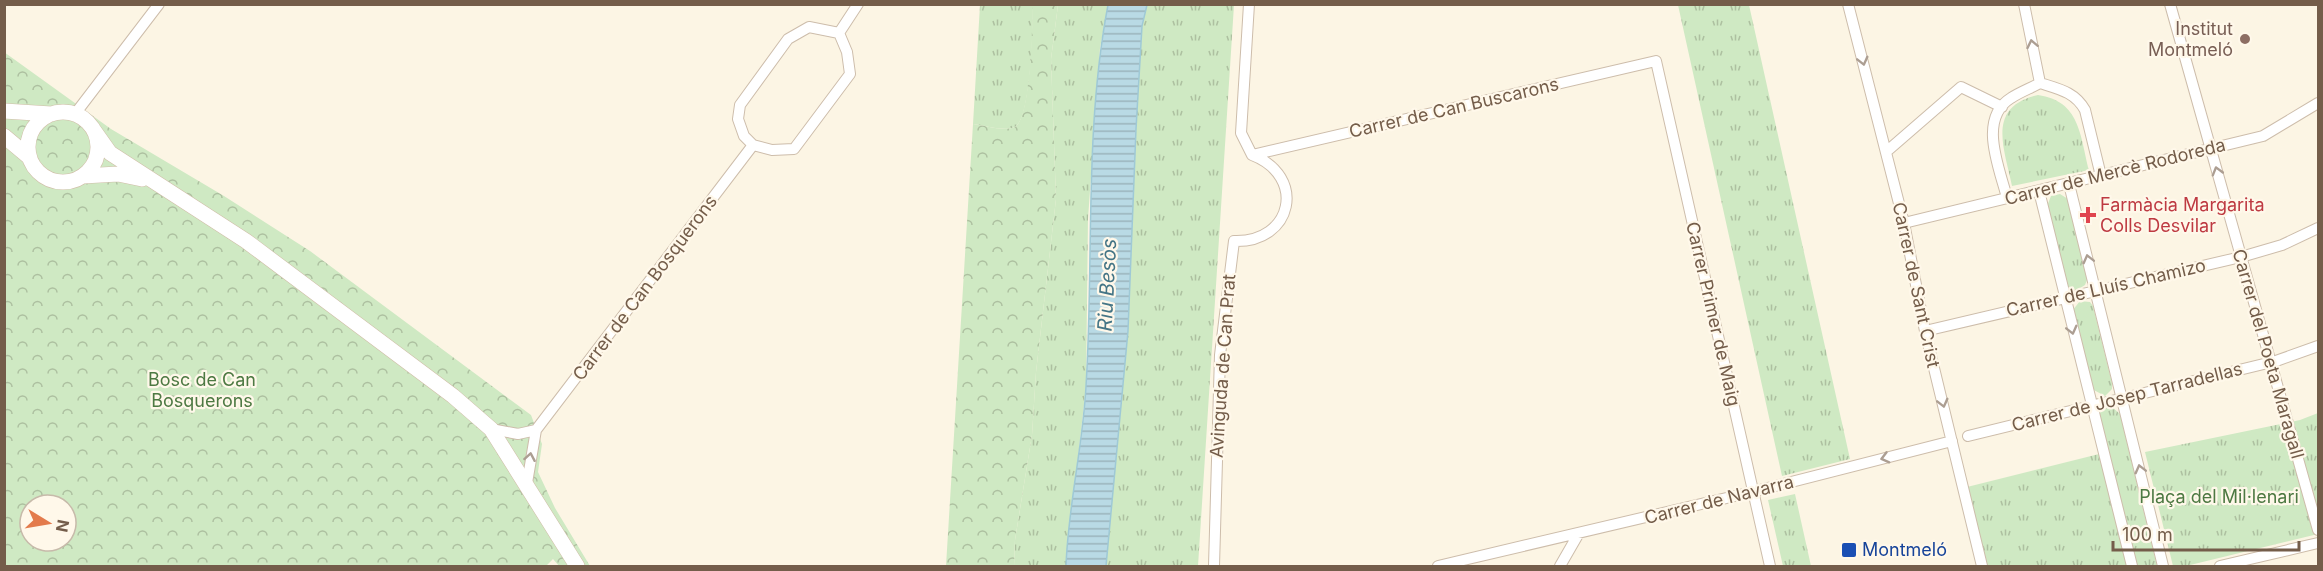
<svg xmlns="http://www.w3.org/2000/svg" width="2323" height="571" viewBox="0 0 2323 571" font-family="Inter,sans-serif">
	<style>
		.grass { fill: url(#grass-tufts) }
		.forest { fill: url(#forest-crowns); fill-rule: evenodd }
		.water { fill: url(#water-rules); stroke: #9fc9d6; stroke-width: 1.5 }
		.lines { fill: none; stroke-linecap: round; stroke-linejoin: round }
		.street-casing { stroke: #cdbdab; stroke-width: 12 }
		.secondary-casing { stroke: #d0bea8; stroke-width: 16 }
		.street { stroke: #fff; stroke-width: 10 }
		.secondary { stroke: #fff; stroke-width: 15 }
		.oneway { stroke: #ac9e92 }
		.education-dot { fill: #8d6e63; stroke: #fff8ea; stroke-width: 2 }
		.health-dot { fill: #e0444e; stroke: #fff8ea; stroke-width: 2 }
		.transit-dot { fill: #1a4fb4; stroke: #fff8ea; stroke-width: 2 }
		.labels { text-anchor: middle; stroke-width: 4.5; stroke-linejoin: round; paint-order: stroke }
		.education-label { font-size: 18px; fill: #785e54; stroke: #fff8ea; text-anchor: end }
		.street-label { font-size: 18px; fill: #745d4a; stroke: #fff8ea }
		.health-label { font-size: 18px; fill: #be3a42; stroke: #fff8ea; text-anchor: start }
		.park-label { font-size: 18px; fill: #4d7942; stroke: #fff8ea }
		.transit-label { font-size: 18px; fill: #164399; stroke: #fff8ea; text-anchor: start }
		.water-label { font-size: 20px; font-style: italic; fill: #447586; stroke: #fff8ea }
	</style>
	<defs>
		<pattern id="grass-tufts" width="24" height="20" patternUnits="userSpaceOnUse" patternTransform="scale(1.5)"><rect width="24" height="20" fill="#cfe9c3"/><path d="M3 7l-1-3M5 7V3M7 7l1-3M15 17l-1-3M17 17v-4M19 17l1-3" fill="none" stroke="#adc0a0"/></pattern>
		<pattern id="forest-crowns" width="20" height="18" patternUnits="userSpaceOnUse" patternTransform="scale(1.5)"><rect width="20" height="18" fill="#cfe9c3"/><path d="M2 6a3 3 0 1 1 6 0M12 15a3 3 0 1 1 6 0" fill="none" stroke="#adc0a0"/></pattern>
		<pattern id="water-rules" width="6" height="5" patternUnits="userSpaceOnUse" patternTransform="scale(1.5)"><rect width="6" height="5" fill="#b9dae5"/><path d="M0 2.5h6" fill="none" stroke="#9bb4bc"/></pattern>
	</defs>
	<rect width="100%" height="100%" fill="#fcf5e4"/>
	<!-- grass -->
	<path class="grass" d="M 980,5 L 1033,5 C 1033,25 1031,119 1015,127 C 1004,132 984,125 973,124 Z
		M 1058,5 L 1108,5 L 1100,48 L 1088,219 L 1086,386 L 1066,566 L 1014,566 L 1015,540 L 1032,435 L 1036,372 L 1056,199 L 1051,59 Z
		M 1147,5 L 1234,5 L 1198,566 L 1106,566 L 1128,331 L 1136,129 L 1142,26 Z
		M 1678,5 L 1749,5 L 1850,459 L 1782,476 Z
		M 2038,95 C 2080,101 2080,135 2089,170 L 2012,186 C 2004,147 1986,107 2038,95 Z
		M 2060,194 L 2068,199 L 2087,280 L 2085,285 L 2077,290 L 2070,289 L 2065,283 L 2047,206 L 2051,196 Z
		M 2080,301 L 2090,302 L 2093,306 L 2112,383 L 2112,389 L 2105,396 L 2090,388 L 2072,311 Z
		M 2111,406 L 2120,414 L 2157,566 L 2135,566 L 2098,415 L 2103,407 Z
		M 2318,413 L 2318,534 L 2186,566 L 2173,566 L 2145,452 L 2300,420 Z
		M 2099,454 L 2128,566 L 1986,566 L 1967,487 Z
		M 1795,494 L 1811,566 L 1783,566 L 1768,500 Z"/>
	<!-- forest -->
	<path class="forest" d="M 1033,5 L 1058,5 L 1051,59 L 1056,199 L 1036,372 L 1032,435 L 1015,540 L 1014,566 L 946,566 L 973,124 C 984,125 1004,132 1015,127 C 1031,118 1032,25 1033,5 Z
		M 4,52 L 111,129 L 224,196 L 310,251 L 531,415 L 542,444 L 538,472 L 555,508 L 590,566 L 559,566 L 553,559 L 546,566 L 5,566 ZM 30,505 L 66,505 L 66,541 L 30,541 Z"/>
	<!-- water -->
	<path class="water" d="M 1108,5 L 1147,5 L 1142,26 L 1136,129 L 1128,331 L 1106,566 L 1066,566 C 1068,506 1083,446 1086,386 C 1094,259 1084,130 1108,5 Z"/>
	<g class="lines">
		<defs>
			<path id="street" d="M 1848,4 L 1904,223 L 1925,331 L 1982,566
				M 2024,4 L 2040,83
				M 2170,4 L 2318,530
				M 809,27 L 839,33 L 847,52 L 850,74 L 794,149 L 772,150 L 753,145 L 744,136 L 738,119 L 740,105 L 788,39 Z
				M 839,33 L 858,4
				M 75,114 L 159,4
				M 1886,152 L 1961,87 L 2002,107
				M 1252,155 L 1656,61 L 1770,566
				M 2069,184 L 2163,566
				M 2039,191 L 2132,566
				M 2007,198 C 2000,169 1977,119 2011,98 C 2020,92 2031,88 2040,83 C 2059,89 2075,92 2085,110 L 2101,176
				M 1904,223 L 2263,136 L 2318,103
				M 1925,331 L 2241,257 L 2282,245 L 2318,228
				M 491,429 L 518,434 L 536,430
				M 1968,436 L 2276,361 L 2318,346
				M 527,483 L 536,430 L 753,145
				M 1214,566 L 1220,355 L 1234,241 C 1293,243 1307,176 1252,155 L 1241,133 L 1249,4
				M 1438,566 L 1752,492 L 1952,441
				M 1560,566 L 1579,533
				M 2220,566 L 2318,543"/>
			<path id="secondary" d="M 4,111 L 51,114
				M28 147a35 35 0 1 1 70 0a35 35 0 1 1-70 0Z
				M 93,129 L 110,153 L 246,241 L 453,396 L 491,429 L 577,566
				M 4,136 L 29,157
				M 83,176 L 118,174 L 142,179"/>
		</defs>
		<!-- street casing -->
		<use href="#street" class="street-casing"/>
		<!-- secondary casing -->
		<use href="#secondary" class="secondary-casing"/>
		<!-- street -->
		<use href="#street" class="street"/>
		<!-- secondary -->
		<use href="#secondary" class="secondary"/>
	</g>
	<!-- one-way arrows -->
	<defs><path id="oneway-chevron" d="M-2-3.5L2.5 0L-2 3.5" fill="none" stroke-width="1.6" stroke-linecap="round" stroke-linejoin="round" transform="scale(1.5)"/></defs>
	<g class="oneway">
		<use href="#oneway-chevron" transform="translate(2032 44) rotate(-102)"/>
		<use href="#oneway-chevron" transform="translate(1863 61) rotate(76)"/>
		<use href="#oneway-chevron" transform="translate(2217 171) rotate(-106)"/>
		<use href="#oneway-chevron" transform="translate(2088 259) rotate(-104)"/>
		<use href="#oneway-chevron" transform="translate(2072 330) rotate(76)"/>
		<use href="#oneway-chevron" transform="translate(1943 403) rotate(76)"/>
		<use href="#oneway-chevron" transform="translate(530 457) rotate(-80)"/>
		<use href="#oneway-chevron" transform="translate(1885 458) rotate(165)"/>
		<use href="#oneway-chevron" transform="translate(2140 469) rotate(-104)"/>
	</g>
	<!-- markers -->
	<circle class="education-dot" cx="2245" cy="39" r="6"/>
	<path class="health-dot" d="M2085 206h6v6h6v6h-6v6h-6v-6h-6v-6h6z"/>
	<rect class="transit-dot" x="1841" y="542" width="16" height="16" rx="3"/>
	<g class="labels">
		<!-- education labels -->
		<g class="education-label">
			<text x="2233" y="35">Institut<tspan x="2233" dy="21">Montmeló</tspan></text>
		</g>
		<!-- street labels -->
		<g class="street-label">
			<text transform="translate(1454 108) rotate(-13)" y="6">Carrer de Can Buscarons</text>
			<text transform="translate(2115 172) rotate(-14)" y="6">Carrer de Mercè Rodoreda</text>
			<text transform="translate(1916 285) rotate(78)" y="6">Carrer de Sant Crist</text>
			<text transform="translate(645 288) rotate(-53)" y="6">Carrer de Can Bosquerons</text>
			<text transform="translate(2106 288) rotate(-13)" y="6">Carrer de Lluís Chamizo</text>
			<text transform="translate(1713 314) rotate(77)" y="6">Carrer Primer de Maig</text>
			<text transform="translate(2268 354) rotate(74)" y="6">Carrer del Poeta Maragall</text>
			<text transform="translate(1223 366) rotate(-86)" y="6">Avinguda de Can Prat</text>
			<text transform="translate(2127 397) rotate(-14)" y="6">Carrer de Josep Tarradellas</text>
			<text transform="translate(1719 500) rotate(-14)" y="6">Carrer de Navarra</text>
		</g>
		<!-- health labels -->
		<g class="health-label">
			<text x="2100" y="211">Farmàcia Margarita<tspan x="2100" dy="21">Colls Desvilar</tspan></text>
		</g>
		<!-- park labels -->
		<g class="park-label">
			<text x="202" y="386">Bosc de Can<tspan x="202" dy="21">Bosquerons</tspan></text>
			<text x="2219" y="503">Plaça del Mil·lenari</text>
		</g>
		<!-- transit labels -->
		<g class="transit-label">
			<text x="1862" y="556">Montmeló</text>
		</g>
		<!-- water labels -->
		<g class="water-label">
			<text transform="translate(1107 285) rotate(-87)" y="7">Riu Besòs</text>
		</g>
	</g>
	<!-- border -->
	<rect width="2323" height="571" fill="none" stroke="#745d4a" stroke-width="12"/>
	<!-- north arrow -->
	<g transform="translate(48 523) rotate(101)"><circle r="28" fill="#fff8ea" stroke="#c7baaa" stroke-width="1.5"/>
	<path d="M0-4.5L10 22L0 15L-10 22Z" fill="#e37b4c"/>
	<text y="-9" font-size="16" font-weight="bold" text-anchor="middle" fill="#745d4a">N</text>
	</g>
	<!-- scale -->
	<path d="M2113 541v9h186v-9" fill="none" stroke="#745d4a" stroke-width="3"/>
	<text x="2122" y="541" font-size="18" fill="#745d4a" stroke="#fff8ea" stroke-width="4.5" paint-order="stroke">100 m</text>
</svg>
